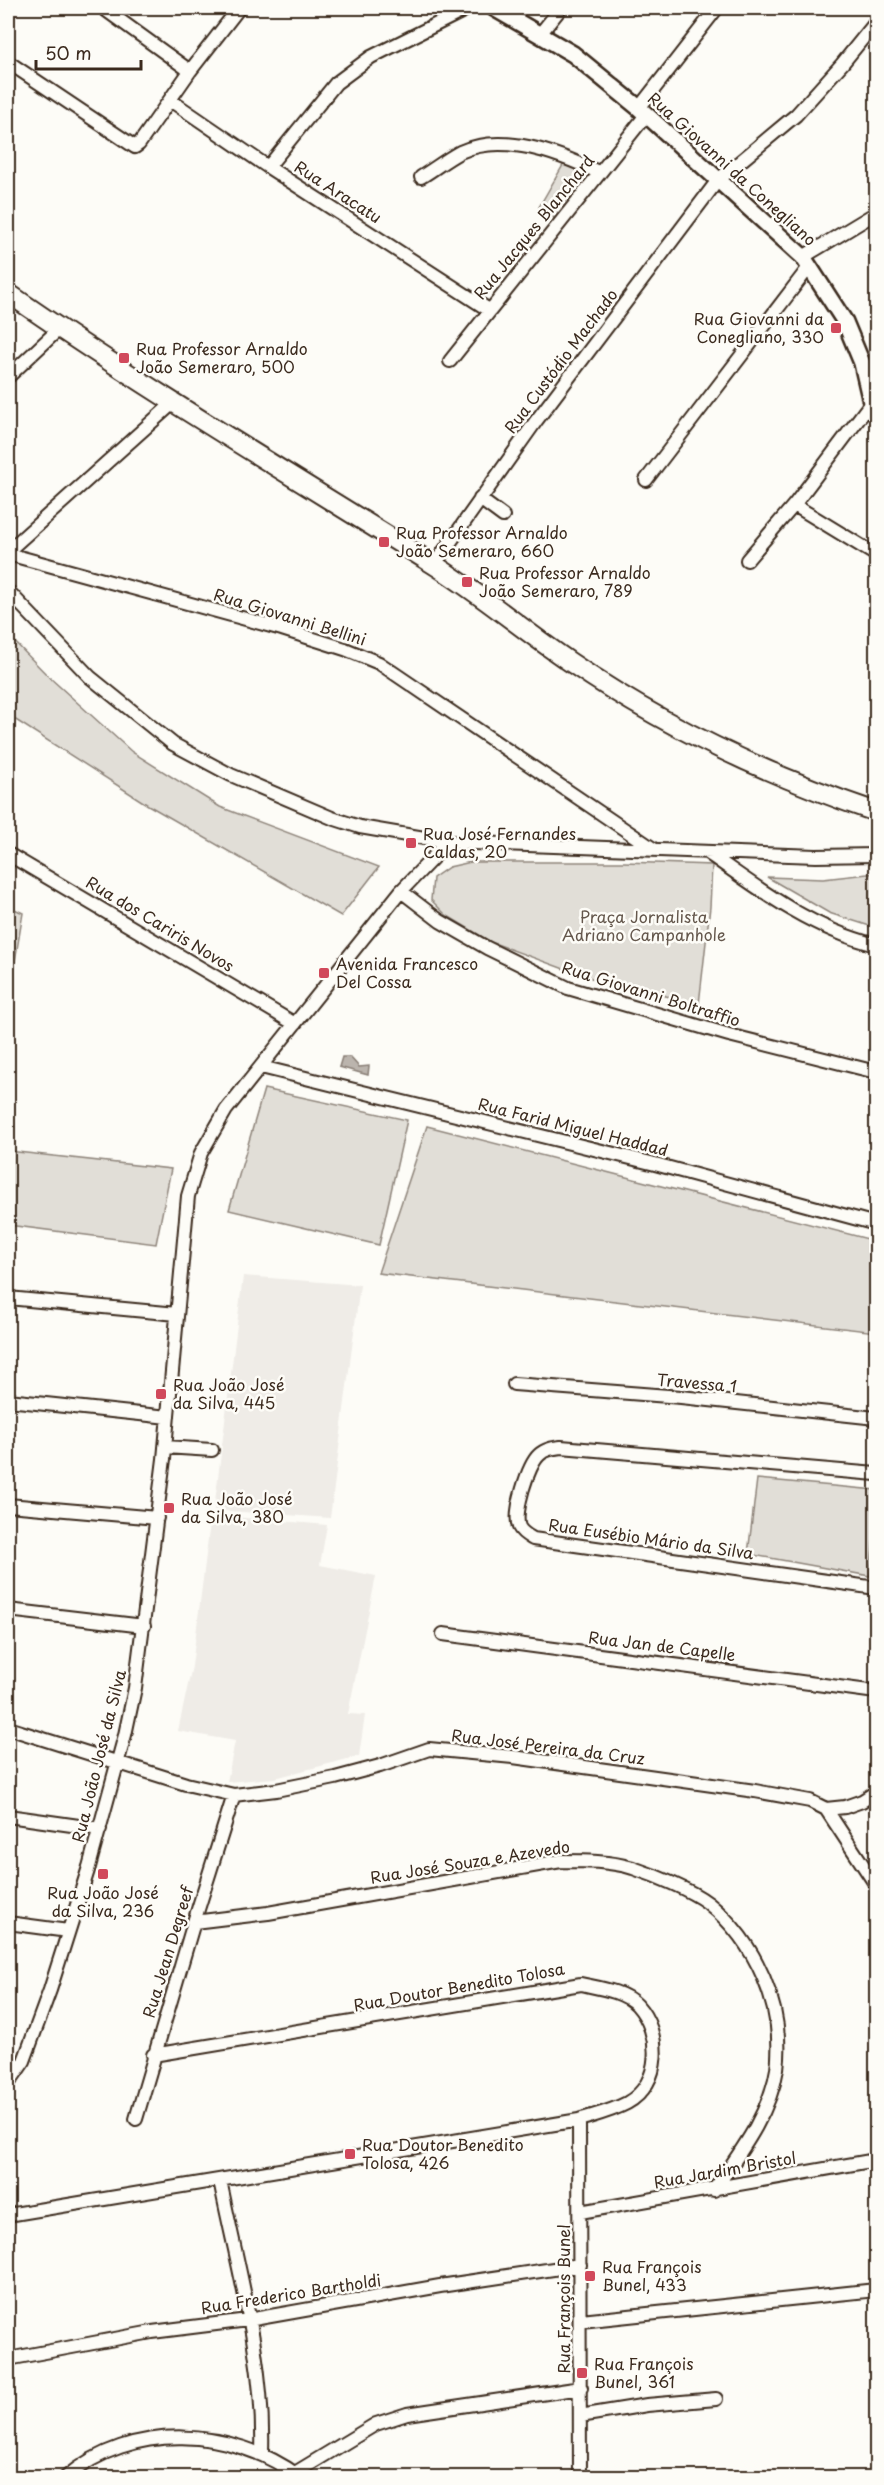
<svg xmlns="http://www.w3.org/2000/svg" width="884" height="2485" viewBox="0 0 884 2485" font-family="'Playpen Sans',sans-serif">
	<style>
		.built { fill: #efece7 }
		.green { fill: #e1ded7; stroke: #8e847a; stroke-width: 1.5 }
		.water { fill: #bbb4ad; stroke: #887d74; stroke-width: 1.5 }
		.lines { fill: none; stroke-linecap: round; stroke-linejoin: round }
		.minor-casing { stroke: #3b2a1e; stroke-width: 16 }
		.tertiary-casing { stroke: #3b2a1e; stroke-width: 20 }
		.secondary-casing { stroke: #3b2a1e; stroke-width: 22 }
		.minor { stroke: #fdfcf7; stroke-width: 12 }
		.tertiary { stroke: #fdfcf7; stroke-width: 15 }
		.secondary { stroke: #fdfcf7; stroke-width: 18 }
		.poi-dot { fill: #d1495b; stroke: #fdfcf7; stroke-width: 2 }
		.labels { text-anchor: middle; stroke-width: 5; stroke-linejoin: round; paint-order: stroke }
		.street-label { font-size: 16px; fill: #3b2a1e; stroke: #fdfcf7 }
		.poi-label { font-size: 16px; fill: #3b2a1e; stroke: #fdfcf7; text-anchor: start }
		.park-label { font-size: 16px; fill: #64574c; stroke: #fdfcf7 }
	</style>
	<rect width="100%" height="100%" fill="#fdfcf7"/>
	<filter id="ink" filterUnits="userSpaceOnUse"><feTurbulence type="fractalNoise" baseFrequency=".0167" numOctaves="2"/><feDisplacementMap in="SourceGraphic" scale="12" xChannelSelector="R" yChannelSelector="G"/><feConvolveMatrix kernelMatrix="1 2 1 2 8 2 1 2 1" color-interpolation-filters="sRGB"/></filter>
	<g filter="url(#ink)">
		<!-- built -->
		<path class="built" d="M 243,1276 L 360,1285 L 330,1518 L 214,1510 Z
			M 211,1515 L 327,1525 L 320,1565 L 376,1576 L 348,1714 L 365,1715 L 359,1756 L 275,1778 L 227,1782 L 235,1741 L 178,1731 L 192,1666 Z"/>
		<!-- green -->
		<path class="green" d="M 566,160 L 593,171 L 559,222 L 539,207 Z
			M 8,635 L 49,677 L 132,752 L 220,807 L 379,867 L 341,916 L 148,805 L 8,715 Z
			M 471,862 L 624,862 L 712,865 L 710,907 L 699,1004 L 583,976 L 491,942 L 446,915 L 431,900 L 433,878 L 449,867 Z
			M 876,873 L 876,928 L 829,913 L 767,877 L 823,879 Z
			M 8,906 L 23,913 L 8,1004 Z
			M 264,1089 L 407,1120 L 379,1245 L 229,1210 Z
			M 427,1126 L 876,1241 L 876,1332 L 378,1273 Z
			M 8,1151 L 171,1169 L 156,1244 L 8,1225 Z
			M 757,1479 L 876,1490 L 876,1517 L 870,1576 L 748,1554 Z"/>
		<!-- water -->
		<path class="water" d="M 342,1057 L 350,1057 L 359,1067 L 369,1066 L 368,1075 L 339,1067 Z"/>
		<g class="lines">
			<defs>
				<path id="minor" d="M 103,8 L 190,71
					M 540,34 L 561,8
					M 8,62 L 135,147 L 139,144 L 190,71 L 239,8
					M 170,100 L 268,167 L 489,310
					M 639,108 L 717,8
					M 268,167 L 336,83 L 371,57 L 469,8
					M 421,177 C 434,169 447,159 460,152 C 503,132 558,153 598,172
					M 803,257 L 876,213
					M 450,361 L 646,115
					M 8,377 L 59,329
					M 646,480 L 810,266
					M 480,499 L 503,516
					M 794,505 L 876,555
					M 8,551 L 173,403
					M 8,554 L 282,629 L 345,649 L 379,663 L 655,850
					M 747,560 L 794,505 L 876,396
					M 434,565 L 536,421 L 718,180 L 796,115 L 842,64 L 876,22
					M 8,591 L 90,677 L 173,744 L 231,775 L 332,818 L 360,827 L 448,842 L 816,856 L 876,855
					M 708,853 C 761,891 812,929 876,945
					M 8,854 L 295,1024
					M 401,891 L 440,921 L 487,948 L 568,988 L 729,1035 L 876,1072
					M 261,1067 L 655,1164 L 876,1224
					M 8,1298 L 177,1314
					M 514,1384 L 681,1397 L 876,1418
					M 8,1400 L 168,1417
					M 165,1447 L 212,1450
					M 876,1474 L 561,1447 C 553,1448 545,1449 539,1455 C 528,1465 513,1513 519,1527 C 522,1533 528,1536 533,1539 L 876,1588
					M 8,1505 L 157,1518
					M 8,1610 L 144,1626
					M 443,1634 L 876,1692
					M 8,1728 L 186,1784 L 234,1795 L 276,1790 L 335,1778 L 380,1766 L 429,1749 L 513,1757 L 755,1791 L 810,1801 L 826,1809 L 845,1807 L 862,1801 L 876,1792
					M 826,1809 L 876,1885
					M 8,1816 L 100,1829
					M 194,1922 L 268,1913 L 561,1861 C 585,1861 610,1861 633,1868 C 654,1875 691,1890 708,1903 C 756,1942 785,2007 777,2069 C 770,2114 739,2154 714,2190
					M 8,1923 L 68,1931
					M 8,2084 L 24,2061 L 50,1990 L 89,1867 L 125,1735 L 135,1688 L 164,1459 L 188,1196 L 201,1153 L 226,1110 L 401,891 L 448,842
					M 136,2119 L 194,1922 L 234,1795
					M 579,2120 L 580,2478
					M 220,2180 C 238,2270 265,2361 262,2453
					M 580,2212 L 876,2160
					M 8,2215 L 579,2120 C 595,2115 612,2111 627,2103 C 662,2084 662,2033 637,2005 C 624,1991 599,1988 581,1984 L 153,2055
					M 581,2321 L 876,2290
					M 8,2359 L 152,2332 L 248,2320 L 440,2286 L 580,2265
					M 580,2416 L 647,2405 L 716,2399
					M 295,2473 L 376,2424 L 407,2414 L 581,2388
					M 65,2478 C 132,2421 232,2427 300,2477"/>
				<path id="tertiary" d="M 494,8 L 573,54 L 639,108 L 803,257 L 845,322 L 862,363 L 871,402 L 876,414"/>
				<path id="secondary" d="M 8,293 C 146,389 291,475 433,564 C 481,594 524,631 570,662 C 663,726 770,776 876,812"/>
			</defs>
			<!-- minor casing -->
			<use href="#minor" class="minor-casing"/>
			<!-- tertiary casing -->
			<use href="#tertiary" class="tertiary-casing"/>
			<!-- secondary casing -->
			<use href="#secondary" class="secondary-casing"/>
			<!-- minor -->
			<use href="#minor" class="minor"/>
			<!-- tertiary -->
			<use href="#tertiary" class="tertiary"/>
			<!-- secondary -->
			<use href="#secondary" class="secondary"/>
		</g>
	</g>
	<!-- markers -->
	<g class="poi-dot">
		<rect x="830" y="322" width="12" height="12" rx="3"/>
		<rect x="118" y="352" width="12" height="12" rx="3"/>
		<rect x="378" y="536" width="12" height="12" rx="3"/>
		<rect x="461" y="576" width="12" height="12" rx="3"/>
		<rect x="405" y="837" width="12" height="12" rx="3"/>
		<rect x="318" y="967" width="12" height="12" rx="3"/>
		<rect x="155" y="1388" width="12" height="12" rx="3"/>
		<rect x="163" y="1502" width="12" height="12" rx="3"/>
		<rect x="97" y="1868" width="12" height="12" rx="3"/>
		<rect x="344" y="2148" width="12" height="12" rx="3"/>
		<rect x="584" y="2270" width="12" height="12" rx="3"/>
		<rect x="576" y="2367" width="12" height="12" rx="3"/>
	</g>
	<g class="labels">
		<!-- street labels -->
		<g class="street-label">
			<text transform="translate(732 169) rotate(42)" y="6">Rua Giovanni da Conegliano</text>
			<text transform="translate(338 192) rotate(33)" y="6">Rua Aracatu</text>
			<text transform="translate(534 227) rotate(-51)" y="6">Rua Jacques Blanchard</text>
			<text transform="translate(561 361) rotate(-53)" y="6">Rua Custódio Machado</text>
			<text transform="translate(290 617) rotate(17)" y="6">Rua Giovanni Bellini</text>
			<text transform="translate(160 924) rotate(31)" y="6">Rua dos Cariris Novos</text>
			<text transform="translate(651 994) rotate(17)" y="6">Rua Giovanni Boltraffio</text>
			<text transform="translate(573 1127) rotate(14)" y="6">Rua Farid Miguel Haddad</text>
			<text transform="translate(697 1383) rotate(5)" y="6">Travessa 1</text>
			<text transform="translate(651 1539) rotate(8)" y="6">Rua Eusébio Mário da Silva</text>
			<text transform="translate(662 1646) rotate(7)" y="6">Rua Jan de Capelle</text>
			<text transform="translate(548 1747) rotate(7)" y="6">Rua José Pereira da Cruz</text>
			<text transform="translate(99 1756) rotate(-76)" y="6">Rua João José da Silva</text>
			<text transform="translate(470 1862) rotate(-9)" y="6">Rua José Souza e Azevedo</text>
			<text transform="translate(168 1952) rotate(-73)" y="6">Rua Jean Degreef</text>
			<text transform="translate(459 1987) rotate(-10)" y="6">Rua Doutor Benedito Tolosa</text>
			<text transform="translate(725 2170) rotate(-10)" y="6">Rua Jardim Bristol</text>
			<text transform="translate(291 2294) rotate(-9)" y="6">Rua Frederico Bartholdi</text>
			<text transform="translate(564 2299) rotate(-90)" y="6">Rua François Bunel</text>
		</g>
		<!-- poi labels -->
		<g class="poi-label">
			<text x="824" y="325" text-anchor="end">Rua Giovanni da<tspan x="824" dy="18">Conegliano, 330</tspan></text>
			<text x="136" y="355">Rua Professor Arnaldo<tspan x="136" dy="18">João Semeraro, 500</tspan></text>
			<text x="396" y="539">Rua Professor Arnaldo<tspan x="396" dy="18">João Semeraro, 660</tspan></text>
			<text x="479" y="579">Rua Professor Arnaldo<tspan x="479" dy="18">João Semeraro, 789</tspan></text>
			<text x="423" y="840">Rua José Fernandes<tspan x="423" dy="18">Caldas, 20</tspan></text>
			<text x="336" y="970">Avenida Francesco<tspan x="336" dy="18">Del Cossa</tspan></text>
			<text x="173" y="1391">Rua João José<tspan x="173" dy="18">da Silva, 445</tspan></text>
			<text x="181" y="1505">Rua João José<tspan x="181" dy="18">da Silva, 380</tspan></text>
			<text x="103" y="1899" text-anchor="middle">Rua João José<tspan x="103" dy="18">da Silva, 236</tspan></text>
			<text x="362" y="2151">Rua Doutor Benedito<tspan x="362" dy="18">Tolosa, 426</tspan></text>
			<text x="602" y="2273">Rua François<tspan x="602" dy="18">Bunel, 433</tspan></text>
			<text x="594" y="2370">Rua François<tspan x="594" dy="18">Bunel, 361</tspan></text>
		</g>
		<!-- park labels -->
		<g class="park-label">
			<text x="644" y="923">Praça Jornalista<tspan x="644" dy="18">Adriano Campanhole</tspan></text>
		</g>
	</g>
	<!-- margin -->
	<rect width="884" height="2485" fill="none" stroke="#fdfcf7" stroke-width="30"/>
	<rect x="15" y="15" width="854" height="2455" fill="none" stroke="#3b2a1e" stroke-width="2" filter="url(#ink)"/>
	<!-- scale -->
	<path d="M36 60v9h105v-9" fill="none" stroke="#3b2a1e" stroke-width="3"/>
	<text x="45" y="60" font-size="18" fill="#3b2a1e" stroke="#fdfcf7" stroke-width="4.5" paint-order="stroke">50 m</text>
</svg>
